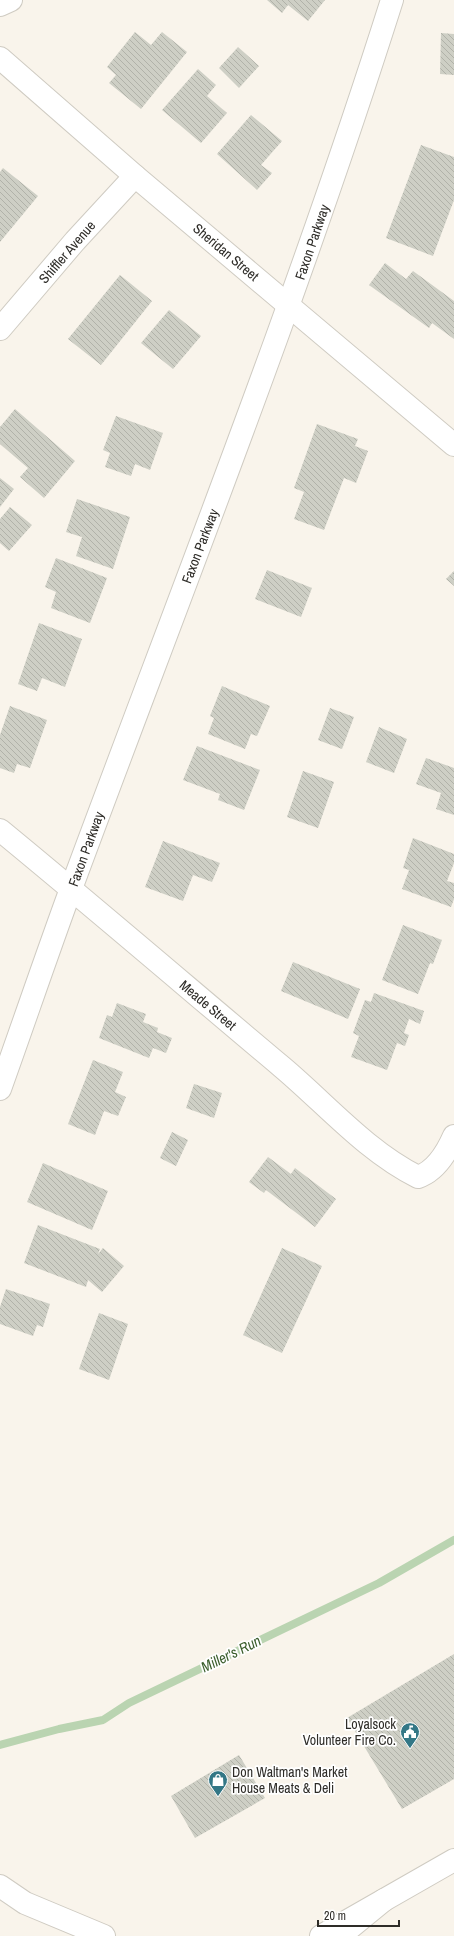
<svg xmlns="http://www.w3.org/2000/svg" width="454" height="1936" viewBox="0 0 454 1936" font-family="'Archivo Narrow',sans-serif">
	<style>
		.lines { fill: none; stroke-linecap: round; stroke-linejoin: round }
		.stream { stroke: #bad4b1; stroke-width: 8 }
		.building { fill: url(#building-back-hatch) }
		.street-casing { stroke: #cfcbc2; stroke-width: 24 }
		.secondary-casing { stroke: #cfcbc2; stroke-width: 24 }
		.primary-casing { stroke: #cfcbc2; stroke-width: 24 }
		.street { stroke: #fff; stroke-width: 22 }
		.secondary { stroke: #fff; stroke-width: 22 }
		.primary { stroke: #fff; stroke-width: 22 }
		.labels { text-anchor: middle; stroke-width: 3.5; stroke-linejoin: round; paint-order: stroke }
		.street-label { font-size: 14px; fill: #2e2c28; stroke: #fff }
		.poi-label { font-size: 14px; fill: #2e2c28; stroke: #fff; text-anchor: end }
		.water-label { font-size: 15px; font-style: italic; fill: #3b5e2d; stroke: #fff }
	</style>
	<defs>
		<pattern id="building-back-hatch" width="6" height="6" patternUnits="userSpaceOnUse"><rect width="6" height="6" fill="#cecfc5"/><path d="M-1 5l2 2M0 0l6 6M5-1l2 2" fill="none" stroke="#b1b2a9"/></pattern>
	</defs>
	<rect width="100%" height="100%" fill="#f9f4eb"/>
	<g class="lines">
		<!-- stream -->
		<path class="stream" d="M 0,1745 L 59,1729 L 103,1720 L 129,1703 L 379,1583 L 454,1540"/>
	</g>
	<!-- building -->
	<path class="building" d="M 267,0 L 325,0 L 308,21 L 288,5 L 282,13 Z
		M 135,32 L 151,45 L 162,32 L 187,52 L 141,109 L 109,83 L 116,75 L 107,67 Z
		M 441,33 L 454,34 L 454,75 L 440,74 Z
		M 238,47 L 259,66 L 239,88 L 219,68 Z
		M 198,69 L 216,85 L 207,96 L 227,113 L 201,143 L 162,110 Z
		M 251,115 L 282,141 L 261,165 L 272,173 L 257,190 L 217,154 Z
		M 421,145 L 454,157 L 454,200 L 433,256 L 386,238 Z
		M 3,168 L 38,196 L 0,242 L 0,172 Z
		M 385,263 L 406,279 L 413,271 L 454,301 L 454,339 L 432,323 L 429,328 L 369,285 Z
		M 120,275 L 152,301 L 101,365 L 68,339 Z
		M 169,310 L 201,336 L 173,369 L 141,343 Z
		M 15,409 L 75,461 L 44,498 L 20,477 L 28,468 L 0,444 L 0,427 Z
		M 116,416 L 163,433 L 150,470 L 135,464 L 131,476 L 105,467 L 110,453 L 103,450 Z
		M 317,424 L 358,439 L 355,446 L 368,451 L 356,483 L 344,478 L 324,530 L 294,519 L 304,492 L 294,488 Z
		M 0,478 L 14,489 L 0,507 Z
		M 77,499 L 130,517 L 113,569 L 76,556 L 82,537 L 66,532 Z
		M 10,507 L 32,525 L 9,551 L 0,543 L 0,519 Z
		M 56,558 L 107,578 L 90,623 L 51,608 L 56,592 L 45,587 Z
		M 267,570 L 312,588 L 301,617 L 255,599 Z
		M 454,571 L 454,586 L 446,579 Z
		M 39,623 L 82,639 L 65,687 L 42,678 L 37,691 L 18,684 Z
		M 222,686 L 270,706 L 257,736 L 251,734 L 245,749 L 208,734 L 214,718 L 210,716 Z
		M 10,706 L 47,720 L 30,768 L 17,764 L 14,773 L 0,768 L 0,735 Z
		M 330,708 L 354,717 L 342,749 L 318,740 Z
		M 379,727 L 407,739 L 394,773 L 366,762 Z
		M 197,746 L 260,770 L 244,810 L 218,800 L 220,794 L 183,780 Z
		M 426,758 L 454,768 L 454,815 L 436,809 L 441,793 L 416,784 Z
		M 303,771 L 334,782 L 318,828 L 287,817 Z
		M 413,838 L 454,854 L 454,863 L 447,881 L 454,883 L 454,899 L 451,907 L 402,889 L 409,870 L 403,868 Z
		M 163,841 L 220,863 L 212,882 L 193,875 L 183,901 L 145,887 Z
		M 403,925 L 442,940 L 433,964 L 430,963 L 418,994 L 382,980 Z
		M 293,962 L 360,989 L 348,1019 L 281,991 Z
		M 374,993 L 424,1011 L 420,1024 L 409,1019 L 404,1033 L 409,1035 L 405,1046 L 397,1043 L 387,1070 L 351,1057 L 359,1036 L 353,1033 L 365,1000 L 371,1002 Z
		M 117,1003 L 146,1014 L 143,1022 L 158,1028 L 157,1032 L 172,1038 L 166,1053 L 153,1048 L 149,1058 L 99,1038 L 107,1015 L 112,1017 Z
		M 93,1060 L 123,1072 L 115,1092 L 126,1097 L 118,1116 L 104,1111 L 95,1135 L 68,1124 Z
		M 194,1084 L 222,1093 L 214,1118 L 186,1108 Z
		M 172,1132 L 188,1140 L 176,1166 L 160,1158 Z
		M 268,1157 L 291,1174 L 295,1168 L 336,1199 L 315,1227 L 266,1190 L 264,1193 L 249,1182 Z
		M 43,1163 L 108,1191 L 92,1230 L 27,1202 Z
		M 38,1225 L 100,1249 L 98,1254 L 103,1248 L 124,1266 L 102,1292 L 88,1280 L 86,1287 L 24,1263 Z
		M 282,1248 L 322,1266 L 282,1353 L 243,1335 Z
		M 6,1289 L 50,1304 L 43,1327 L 37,1325 L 33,1336 L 0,1324 L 0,1307 Z
		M 99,1313 L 128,1324 L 109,1380 L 79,1369 Z
		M 454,1654 L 454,1779 L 402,1809 L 347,1718 Z
		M 239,1755 L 265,1798 L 195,1838 L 171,1796 Z"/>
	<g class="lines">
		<defs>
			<path id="street" d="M 0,5 L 11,0
				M 0,329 L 75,241 L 135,176
				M 0,830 C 95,908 188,988 282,1067 C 326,1104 366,1151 418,1177 C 436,1171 447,1152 454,1136
				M 0,1089 C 24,1022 47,954 72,886 C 181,592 297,300 392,0"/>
			<path id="secondary" d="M 0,58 L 135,176 L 454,445
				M 321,1936 L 454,1860"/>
			<path id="primary" d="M 0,1886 L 25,1903 L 104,1936
				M 340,1936 L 384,1900"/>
		</defs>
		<!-- street casing -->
		<use href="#street" class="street-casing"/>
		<!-- secondary casing -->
		<use href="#secondary" class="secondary-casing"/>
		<!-- primary casing -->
		<use href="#primary" class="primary-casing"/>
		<!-- street -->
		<use href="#street" class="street"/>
		<!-- secondary -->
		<use href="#secondary" class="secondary"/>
		<!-- primary -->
		<use href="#primary" class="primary"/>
	</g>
	<!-- icons -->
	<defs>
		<symbol id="civic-pin" viewBox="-11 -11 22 30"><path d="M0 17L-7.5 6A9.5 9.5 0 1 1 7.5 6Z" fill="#337786" stroke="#fff"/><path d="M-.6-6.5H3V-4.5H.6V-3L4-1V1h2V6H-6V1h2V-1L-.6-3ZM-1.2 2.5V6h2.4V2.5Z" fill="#fff"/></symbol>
		<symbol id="shop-pin" viewBox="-11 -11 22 30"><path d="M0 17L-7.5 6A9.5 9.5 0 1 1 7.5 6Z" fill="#337786" stroke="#fff"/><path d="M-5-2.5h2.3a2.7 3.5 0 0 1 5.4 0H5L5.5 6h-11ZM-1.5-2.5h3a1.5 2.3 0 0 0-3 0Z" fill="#fff"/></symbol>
	</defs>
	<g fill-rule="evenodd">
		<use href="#civic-pin" x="399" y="1721" width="22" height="30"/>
		<use href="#shop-pin" x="207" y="1769" width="22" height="30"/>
	</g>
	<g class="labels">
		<!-- street labels -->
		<g class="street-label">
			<text transform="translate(312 242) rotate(-71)" y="5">Faxon Parkway</text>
			<text transform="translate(67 252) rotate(-49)" y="5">Shiffler Avenue</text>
			<text transform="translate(226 252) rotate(40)" y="5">Sheridan Street</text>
			<text transform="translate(200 546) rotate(-69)" y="5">Faxon Parkway</text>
			<text transform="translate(86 849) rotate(-70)" y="5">Faxon Parkway</text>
			<text transform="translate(208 1005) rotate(40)" y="5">Meade Street</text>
		</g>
		<!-- poi labels -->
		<g class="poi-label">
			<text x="396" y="1729">Loyalsock<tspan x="396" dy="16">Volunteer Fire Co.</tspan></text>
			<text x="232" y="1777" text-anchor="start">Don Waltman's Market<tspan x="232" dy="16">House Meats &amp; Deli</tspan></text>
		</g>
		<!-- water labels -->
		<g class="water-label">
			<text transform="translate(231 1654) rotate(-26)" y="5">Miller's Run</text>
		</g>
	</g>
	<!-- scale -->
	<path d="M318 1920v6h81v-6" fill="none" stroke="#2e2c28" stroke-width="2"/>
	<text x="324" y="1920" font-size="12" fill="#2e2c28" stroke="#ffffff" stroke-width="3" paint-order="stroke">20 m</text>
</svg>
